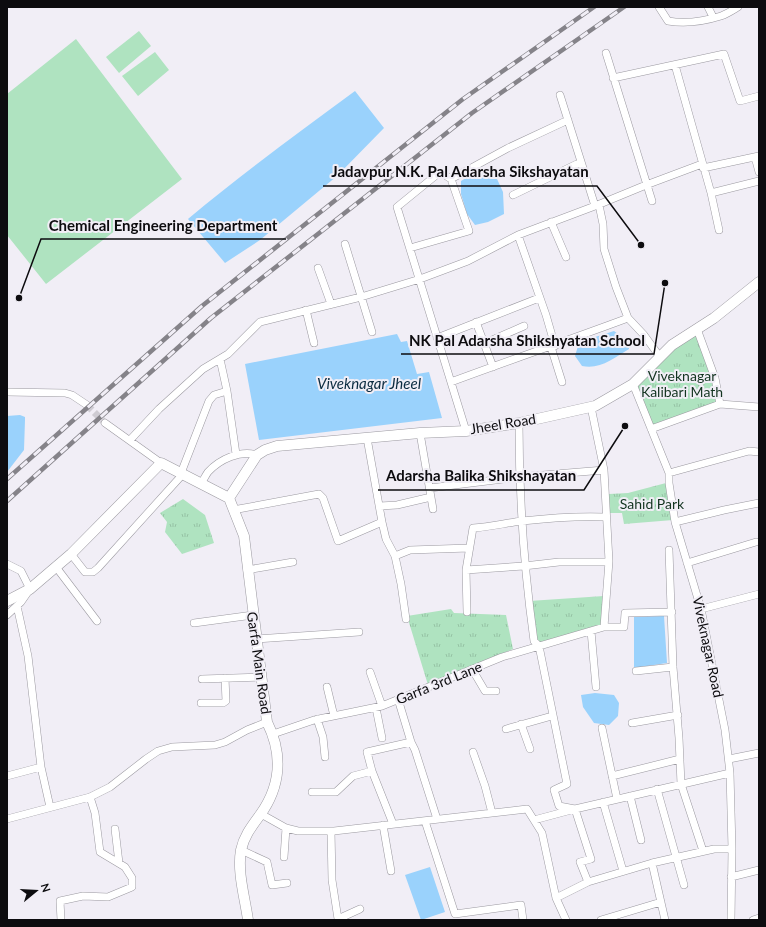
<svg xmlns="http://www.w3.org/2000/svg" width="766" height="927" viewBox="0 0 766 927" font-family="Lato,sans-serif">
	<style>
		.grass { fill: url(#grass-tufts) }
		.garden { fill: #afe3c0 }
		.water { fill: #9ad2fc }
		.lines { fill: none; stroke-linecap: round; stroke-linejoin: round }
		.street-tunnel { stroke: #cfccd3; stroke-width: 7; stroke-dasharray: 7 3.5; stroke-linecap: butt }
		.street-casing { stroke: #9b99a0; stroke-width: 8 }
		.secondary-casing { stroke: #9b99a0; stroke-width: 11 }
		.street { stroke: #fff; stroke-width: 7 }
		.secondary { stroke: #fff; stroke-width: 10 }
		.rail-casing { stroke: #858389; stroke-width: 4.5 }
		.rail { stroke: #f1eef6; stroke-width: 3; stroke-dasharray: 9; stroke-linecap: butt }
		.labels { text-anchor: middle; stroke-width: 4; stroke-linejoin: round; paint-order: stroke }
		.park-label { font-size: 14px; fill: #133420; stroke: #f1eef6 }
		.street-label { font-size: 14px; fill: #0d0c0f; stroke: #f1eef6 }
		.water-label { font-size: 15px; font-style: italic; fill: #0c2c41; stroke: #f1eef6 }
		.leader { fill: none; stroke: #0d0c0f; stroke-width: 1.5 }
		.callout-dot { fill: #0d0c0f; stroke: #f1eef6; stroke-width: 1.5 }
		.callout-label { font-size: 15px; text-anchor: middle; font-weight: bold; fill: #0d0c0f; stroke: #f1eef6; stroke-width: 4; stroke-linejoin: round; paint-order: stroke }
	</style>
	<defs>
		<pattern id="grass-tufts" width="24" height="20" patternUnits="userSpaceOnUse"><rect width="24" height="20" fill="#afe3c0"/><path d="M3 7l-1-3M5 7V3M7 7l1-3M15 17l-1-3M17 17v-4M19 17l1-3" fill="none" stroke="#95c2a4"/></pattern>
	</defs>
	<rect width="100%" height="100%" fill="#f1eef6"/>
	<!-- grass -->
	<path class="grass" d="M 696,333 L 713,378 L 717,407 L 652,426 L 637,384 L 672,348 Z
		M 666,483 L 673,520 L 624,524 L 622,513 L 609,513 L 609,494 L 628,493 Z
		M 183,499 L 205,515 L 214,543 L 182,554 L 165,532 L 167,522 L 160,513 Z
		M 604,596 L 602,625 L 542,643 L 535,639 L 529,601 Z
		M 451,609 L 454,613 L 506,615 L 513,649 L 428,685 L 407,616 Z"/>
	<!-- garden -->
	<path class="garden" d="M 139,31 L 151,46 L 119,73 L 106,57 Z
		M 76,39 L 182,179 L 46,284 L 7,235 L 7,94 Z
		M 155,52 L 169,70 L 138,96 L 122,76 Z"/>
	<!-- water -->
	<path class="water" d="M 355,91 L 384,128 L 337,176 L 260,240 L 225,263 L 188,219 C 242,174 298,133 355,91 Z
		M 483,168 L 492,168 L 503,192 L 504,214 L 488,222 L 475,225 L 467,214 L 461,194 L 461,181 Z
		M 614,331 L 629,342 L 629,349 C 614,358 600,370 582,366 L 575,356 L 578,346 L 589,339 Z
		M 397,334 L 401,342 L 407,341 L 417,374 L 429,372 L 442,418 L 259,440 L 245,364 Z
		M 20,415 L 25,417 L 25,420 L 24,450 L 7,472 L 7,416 Z
		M 664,616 L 667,663 L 634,668 L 634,617 Z
		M 595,693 L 614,695 L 619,703 L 618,716 L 609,725 L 594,723 L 583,707 L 581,695 Z
		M 430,867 L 445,912 L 421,920 L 405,875 Z"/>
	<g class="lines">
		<!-- street-tunnel -->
		<path class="street-tunnel" d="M 87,405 L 105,423"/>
		<defs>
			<path id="street" d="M 659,7 L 668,21 C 685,24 705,21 721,16 C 727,14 733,10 738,7
				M 708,7 L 713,17
				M 606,53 L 652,201
				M 675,65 L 711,193 L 719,230
				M 613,78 L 724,54 L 740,101 L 759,96
				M 560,95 L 595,206
				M 755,157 L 759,172
				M 703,168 L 759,156
				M 711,193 L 759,181
				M 513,195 L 581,162
				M 599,205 L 603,224 L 604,249 L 616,287 L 628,318 L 644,335 L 660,357
				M 551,222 L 566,257
				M 518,235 L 546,315 L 555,346
				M 345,244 L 372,332
				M 410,248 L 469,231 L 451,179
				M 318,268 L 331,304
				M 306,310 L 314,343
				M 476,322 L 493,367
				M 697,329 L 715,378 L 720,404
				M 437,338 L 539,298
				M 483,344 L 524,326
				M 551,347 L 562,382
				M 220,359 L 227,391 L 236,454
				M 451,382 C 510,360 569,340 628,318
				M 633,384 L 669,473 L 669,483 L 675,522 L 701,609 L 725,730 L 730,773 L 732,849 L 731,920
				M 7,392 L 65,393 L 72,395 L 87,405
				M 591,407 L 604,470 L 609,561 L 604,627
				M 105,423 L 161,463
				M 519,423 C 519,496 524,569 534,641 L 539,646 L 567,784 L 554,790 L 559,806 L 575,809 L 591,859 L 580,862 L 588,882
				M 651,429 L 720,404 L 759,407
				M 466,431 L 397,207 L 440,172 L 451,179 L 508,148 L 568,120
				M 420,433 L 433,509
				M 367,438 L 382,522 L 386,539 L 395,556 L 401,584 L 406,619
				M 130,440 L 159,409 L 203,369 L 228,354 L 260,322 L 361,297 L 420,279 L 468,261 L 518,235 L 595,206 L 646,185 L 702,164
				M 181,473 L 209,401 L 214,395 L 227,391
				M 669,473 L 749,451 L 759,452
				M 201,483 C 204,480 205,476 208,472 C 220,459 240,450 257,455
				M 430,488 L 519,477 L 604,470
				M 380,506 L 397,505 L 431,497
				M 233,510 L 319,494 L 323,498 L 338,541 L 382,522
				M 675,522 L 724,510 L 759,503
				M 669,550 L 673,667 L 679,738 L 681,784 L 703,851
				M 71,554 L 85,572 L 93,572 L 98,568 L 183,474
				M 395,556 L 410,550 L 469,548
				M 687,563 L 756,542
				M 7,564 L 21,571 L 30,589 L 21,602 L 7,615
				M 56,567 L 97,621
				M 247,570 L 293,562
				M 466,570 L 524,566 L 559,562 L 608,562
				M 17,606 L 28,656 L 41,767 L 50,807
				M 701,609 L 759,594
				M 467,612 L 466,570 L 473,528 C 490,527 506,523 522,521 C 549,518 579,516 605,517
				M 194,623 L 253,615
				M 591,631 L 596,687
				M 256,639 L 359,632
				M 472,669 L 485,691 L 496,691
				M 636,671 L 673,667
				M 370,672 L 382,706
				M 202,679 L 261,677
				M 327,687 L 334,716
				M 398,699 L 411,742 L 415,750 L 437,819
				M 201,703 L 223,703 L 226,701 L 225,678
				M 376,708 L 382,738
				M 317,719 L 323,737 L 325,757
				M 632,723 L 678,715
				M 521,724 L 530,749
				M 602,728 L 617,799
				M 506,729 L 552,716
				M 273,734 L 314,720 L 382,706 L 502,657 L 604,627 L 624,627 L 625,613 L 672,612
				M 473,752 L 485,786 L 492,813
				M 729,759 L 759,753
				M 7,776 L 41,767
				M 612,776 L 680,759
				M 657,789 L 684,885
				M 312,792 L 336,792 L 353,776 L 372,771
				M 630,796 L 641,840
				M 603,802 L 623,871
				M 261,814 L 286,828 L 298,831 L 334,831 L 527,809 L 542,833 L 556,898 L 566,920
				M 7,819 L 90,797 L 110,787 L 146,759 L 158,751 L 172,747 L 215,745 L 225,742 L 247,730 L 267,722
				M 534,820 L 575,809 L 730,773
				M 425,821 L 455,914 L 521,905 L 523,920
				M 393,824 L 372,771 L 367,752 L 411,742
				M 383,825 L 391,871
				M 115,829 L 119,863
				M 331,831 L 332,880 L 338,919 L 360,909
				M 241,850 L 267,862 L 272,885 L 287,883
				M 284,857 L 286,828
				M 652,863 L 665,920
				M 731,877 L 759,870
				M 556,898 L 588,882 L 652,863 L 714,849 L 732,849
				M 61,920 L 60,901 L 83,896 L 108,897 L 132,887 L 132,878 L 125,867 L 100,852 L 95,813 L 90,797
				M 601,920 L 661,902
				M 753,920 L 759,918"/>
			<path id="secondary" d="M 229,498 L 257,455 L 265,450 L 277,446 L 420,433 L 466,431 L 519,423 L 595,406 L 633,384 L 672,345 L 714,318 L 759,282
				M 7,601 L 30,589 L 71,554 L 161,463 L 229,498 L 244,536 L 267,722 C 283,754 281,786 260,815 C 252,826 244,836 241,850 C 237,872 245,898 248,920"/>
		</defs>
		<!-- street casing -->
		<use href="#street" class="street-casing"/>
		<!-- secondary casing -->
		<use href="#secondary" class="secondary-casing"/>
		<!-- street -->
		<use href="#street" class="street"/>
		<!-- secondary -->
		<use href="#secondary" class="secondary"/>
		<defs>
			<path id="rail" d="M 7,479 L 202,306 L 463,99 L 594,7
				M 7,501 L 211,318 L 472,113 L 624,7"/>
		</defs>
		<!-- rail casing -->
		<use href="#rail" class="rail-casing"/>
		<!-- rail -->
		<use href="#rail" class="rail"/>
	</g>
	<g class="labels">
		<!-- park labels -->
		<g class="park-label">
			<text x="682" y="381">Viveknagar<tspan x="682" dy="16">Kalibari Math</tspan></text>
			<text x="652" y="509">Sahid Park</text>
		</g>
		<!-- street labels -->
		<g class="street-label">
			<text transform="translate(503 424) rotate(-9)" y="5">Jheel Road</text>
			<text transform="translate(708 647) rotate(78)" y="5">Viveknagar Road</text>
			<text transform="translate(259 663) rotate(82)" y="5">Garfa Main Road</text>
			<text transform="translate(439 683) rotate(-22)" y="5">Garfa 3rd Lane</text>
		</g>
		<!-- water labels -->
		<g class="water-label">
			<text x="369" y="389">Viveknagar Jheel</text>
		</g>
	</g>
	<!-- callouts -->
	<path class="leader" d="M641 245L597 186H323M19 298L41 239H286M665 283L654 354H401M625 426L584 490H378"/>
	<g class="callout-dot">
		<circle cx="641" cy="245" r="4"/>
		<circle cx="19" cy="298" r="4"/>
		<circle cx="665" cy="283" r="4"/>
		<circle cx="625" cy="426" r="4"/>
	</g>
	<g class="callout-label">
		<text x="460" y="177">Jadavpur N.K. Pal Adarsha Sikshayatan</text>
		<text x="163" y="231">Chemical Engineering Department</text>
		<text x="527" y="346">NK Pal Adarsha Shikshyatan School</text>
		<text x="481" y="481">Adarsha Balika Shikshayatan</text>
	</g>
	<!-- border -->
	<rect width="766" height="927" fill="none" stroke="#0d0c0f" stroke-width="16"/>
	<!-- north arrow -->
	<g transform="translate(36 891) rotate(72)" stroke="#f1eef6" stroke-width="3" paint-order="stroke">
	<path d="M0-3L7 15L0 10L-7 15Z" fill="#0d0c0f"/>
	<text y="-6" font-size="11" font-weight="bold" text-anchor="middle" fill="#0d0c0f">N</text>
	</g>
</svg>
